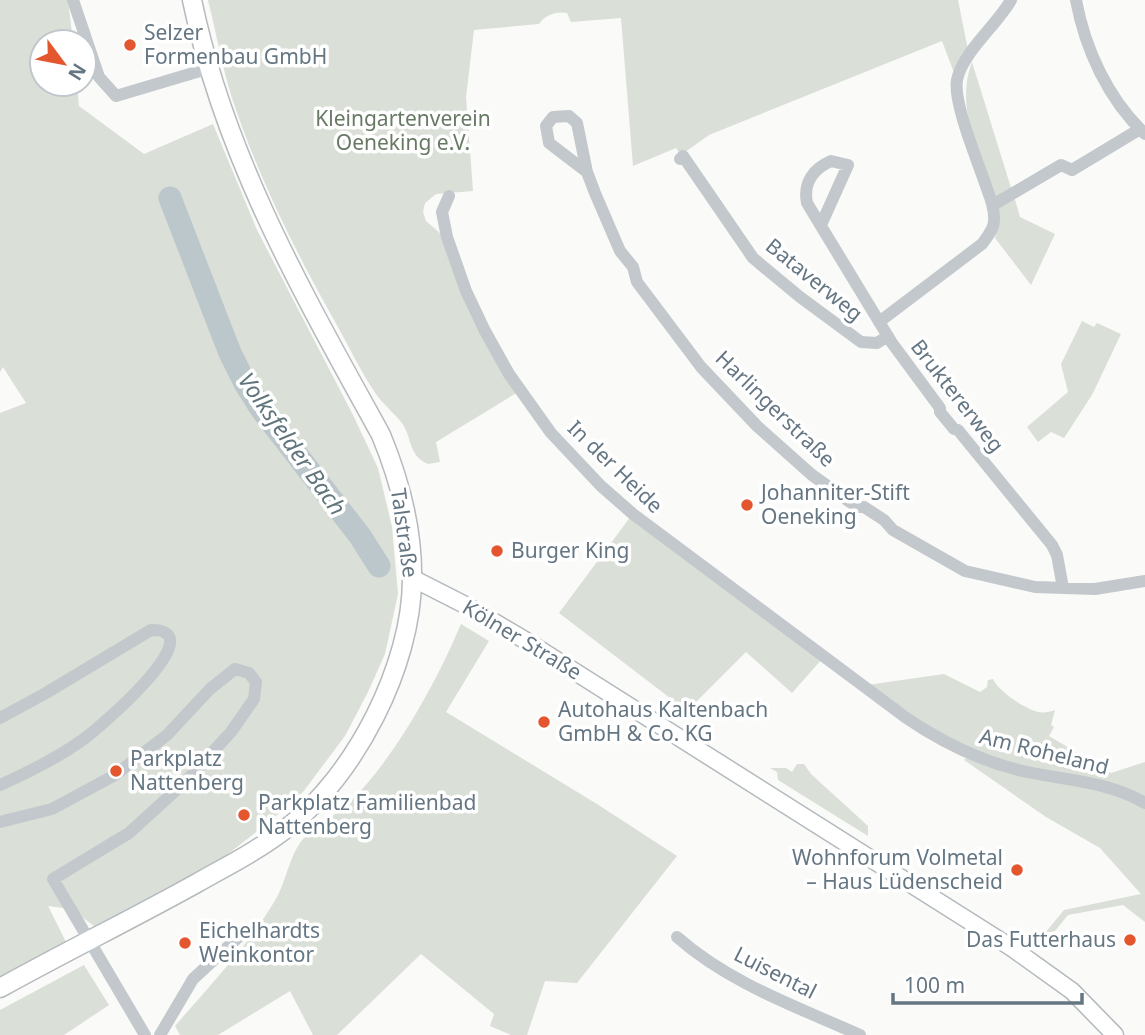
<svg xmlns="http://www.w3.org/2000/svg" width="1145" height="1035" viewBox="0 0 1145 1035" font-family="'Noto Sans',sans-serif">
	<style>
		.green { fill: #dadfd7 }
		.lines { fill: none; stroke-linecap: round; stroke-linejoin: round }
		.stream { stroke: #bbc7cb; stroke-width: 3.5 }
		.river { stroke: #bbc7cb; stroke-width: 23 }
		.secondary-casing { stroke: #b3babf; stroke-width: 19 }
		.primary-casing { stroke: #b5babe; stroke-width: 21 }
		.street { stroke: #c3c8cc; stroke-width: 12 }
		.secondary { stroke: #fff; stroke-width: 16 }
		.primary { stroke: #fff; stroke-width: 18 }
		.poi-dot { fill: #e4572e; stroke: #fff; stroke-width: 2.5 }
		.labels { text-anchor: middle; stroke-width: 7; stroke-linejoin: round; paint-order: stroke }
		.poi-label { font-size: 21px; fill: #657683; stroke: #fff; text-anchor: start }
		.park-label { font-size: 21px; fill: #687a64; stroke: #fff }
		.street-label { font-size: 21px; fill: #657683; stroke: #fff }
		.water-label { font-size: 23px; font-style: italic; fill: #60757c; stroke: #fff }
	</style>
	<rect width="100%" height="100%" fill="#fafaf8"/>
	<!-- green -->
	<path class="green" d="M 0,0 L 68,0 L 73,42 L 42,42 L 42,84 L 77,84 L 79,106 L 144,154 L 213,124 L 257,230 L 352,413 L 378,468 L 392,527 L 398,594 L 385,654 L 368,692 L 345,736 L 303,792 L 268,823 L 224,857 L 94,926 L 71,909 L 48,906 L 67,944 L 0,977 L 0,413 L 26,403 L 3,367 L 0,372 Z
		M 208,0 L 958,0 L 968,50 L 956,78 L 942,41 L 709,135 L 681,155 L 676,148 L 633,166 L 621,18 L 571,22 L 567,13 C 556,11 545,15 539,24 L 474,30 L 466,97 L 473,191 L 436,194 L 425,203 L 423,212 L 426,221 L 441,234 L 518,392 L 436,442 L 440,462 L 428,464 C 407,455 413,437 401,422 C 393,412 383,404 376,394 C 360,371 348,344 334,320 C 294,249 258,176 232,98 C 222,66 216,32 208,0 Z
		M 972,62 L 1012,191 L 996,200 C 981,157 954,108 972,62 Z
		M 1014,196 L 1020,217 L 1055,234 L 1031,285 L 995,238 L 1000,223 L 998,205 Z
		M 1082,321 L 1094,327 L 1097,323 L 1121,334 L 1092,395 L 1064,438 L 1051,432 L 1038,442 L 1027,427 L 1068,392 L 1061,364 Z
		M 631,516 L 822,659 L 792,693 L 746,652 L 687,711 L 559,613 Z
		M 461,624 L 489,641 L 446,712 L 597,804 L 677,856 L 577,983 L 545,981 L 527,1035 L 511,1035 L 490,1026 L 494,1014 L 421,954 L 337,1035 L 313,1035 L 290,991 L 218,1035 L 180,1035 L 175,1026 C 210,985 250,944 277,897 C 286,880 289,859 300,843 C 310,829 335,816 349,803 C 395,758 436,683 461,624 Z
		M 944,674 L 980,692 L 987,687 L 988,680 L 993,679 C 998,691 1025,709 1038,712 C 1044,713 1049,712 1055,710 L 1051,725 L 1054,727 L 1049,736 L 1111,773 L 1145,762 L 1145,800 L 1027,769 L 960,746 L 867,685 Z
		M 968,756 L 1092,785 L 1145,806 L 1145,922 L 1123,905 L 1068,915 L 1050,937 L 1045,933 L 1064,910 L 1141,894 L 1100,848 L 1046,817 L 964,760 Z
		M 797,764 L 804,764 L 811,774 L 868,826 L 868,836 L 778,780 L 777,772 L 770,768 L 786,768 L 792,772 Z
		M 84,965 L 109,1005 L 64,1035 L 0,1035 L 0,1010 Z"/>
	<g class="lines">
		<!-- stream -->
		<path class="stream" d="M 284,439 L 305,450"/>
		<!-- river -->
		<path class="river" d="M 170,198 L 230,353 L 245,383 L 262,410 L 360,536 L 379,566"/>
		<defs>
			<path id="secondary" d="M 412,578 L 469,607 L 528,642 L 1012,948 L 1072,991 L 1115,1035"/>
			<path id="primary" d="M 0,988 C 65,952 132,919 197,883 C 227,866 259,850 287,828 C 355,776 412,665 412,579 C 413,529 400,481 381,435 C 304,295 225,159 192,0"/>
		</defs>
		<!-- secondary casing -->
		<use href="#secondary" class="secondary-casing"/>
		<!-- primary casing -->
		<use href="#primary" class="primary-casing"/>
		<!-- street -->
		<path class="street" d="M 73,0 L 99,77 L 116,96 L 210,68
			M 1076,0 C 1085,49 1108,99 1145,134
			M 680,159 L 683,156 L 753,258 L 800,297 L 861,342 L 877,343 L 888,336
			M 587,172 L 549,143 L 546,126 L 553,117 L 569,116 L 577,123 L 587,172 L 595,193 L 620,251 L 633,267 L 637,282 L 701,367 L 757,426 L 812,475 L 857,507 L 864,507 L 884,520 L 893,530 L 965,571 L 1035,587 L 1095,589 L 1145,581
			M 449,196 L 442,212 L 447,237 L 466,291 L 485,331 L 509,374 L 551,433 L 601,486 L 633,514 L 905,717 C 943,743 981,762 1027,772 C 1067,780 1109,782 1145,803
			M 993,205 L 1061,165 L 1072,170 L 1140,129
			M 821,225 L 848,165 L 831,161 C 813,169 803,183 807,203 L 892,343 L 940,408 L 940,412 L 954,429 L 958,430 L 1052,545 L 1057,555 L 1063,588
			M 879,322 L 982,244 C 987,237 994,229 994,221 C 995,210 991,199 987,189 C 979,164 953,104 957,80 C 962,53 997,25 1011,0
			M 0,718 L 46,693 L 151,630 C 216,629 96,731 81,741 C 57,758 27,773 0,785
			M 0,822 L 52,809 L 115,775 L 167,735 L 210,689 L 235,669 L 249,673 L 256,682 L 254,699 L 231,732 L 185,782 L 129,833 L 53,879 L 145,1035
			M 677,937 C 729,983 797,1007 860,1035
			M 160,1035 L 193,979 L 245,931"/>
		<!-- secondary -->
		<use href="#secondary" class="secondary"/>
		<!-- primary -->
		<use href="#primary" class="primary"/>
	</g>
	<!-- markers -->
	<g class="poi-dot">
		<circle cx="130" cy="45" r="7"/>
		<circle cx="747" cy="505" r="7"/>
		<circle cx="497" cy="551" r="7"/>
		<circle cx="544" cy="722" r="7"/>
		<circle cx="116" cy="771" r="7"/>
		<circle cx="244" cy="815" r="7"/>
		<circle cx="1017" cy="870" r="7"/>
		<circle cx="1130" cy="940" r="7"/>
		<circle cx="185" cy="943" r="7"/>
	</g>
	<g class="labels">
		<!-- poi labels -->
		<g class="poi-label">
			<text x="144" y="40">Selzer<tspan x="144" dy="24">Formenbau GmbH</tspan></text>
			<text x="761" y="500">Johanniter-Stift<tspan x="761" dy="24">Oeneking</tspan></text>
			<text x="511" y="558">Burger King</text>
			<text x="558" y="717">Autohaus Kaltenbach<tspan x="558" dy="24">GmbH &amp; Co. KG</tspan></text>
			<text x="130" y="766">Parkplatz<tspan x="130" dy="24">Nattenberg</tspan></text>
			<text x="258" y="810">Parkplatz Familienbad<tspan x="258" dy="24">Nattenberg</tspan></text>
			<text x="1003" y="865" text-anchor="end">Wohnforum Volmetal<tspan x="1003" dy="24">– Haus Lüdenscheid</tspan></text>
			<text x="199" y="938">Eichelhardts<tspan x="199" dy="24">Weinkontor</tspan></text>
			<text x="1116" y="947" text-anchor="end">Das Futterhaus</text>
		</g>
		<!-- park labels -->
		<g class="park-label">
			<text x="403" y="126">Kleingartenverein<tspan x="403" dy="24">Oeneking e.V.</tspan></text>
		</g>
		<!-- street labels -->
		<g class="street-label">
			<text transform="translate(814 280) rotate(39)" y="7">Bataverweg</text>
			<text transform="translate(957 396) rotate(52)" y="7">Bruktererweg</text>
			<text transform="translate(775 409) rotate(44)" y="7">Harlingerstraße</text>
			<text transform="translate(615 467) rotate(44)" y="7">In der Heide</text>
			<text transform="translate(404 533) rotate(82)" y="7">Talstraße</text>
			<text transform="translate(522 640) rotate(31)" y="7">Kölner Straße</text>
			<text transform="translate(1044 752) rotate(14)" y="7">Am Roheland</text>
			<text transform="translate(775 973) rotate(27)" y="7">Luisental</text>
		</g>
		<!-- water labels -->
		<g class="water-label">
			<text transform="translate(292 444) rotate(55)" y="8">Volksfelder Bach</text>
		</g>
	</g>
	<!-- north arrow -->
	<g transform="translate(63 63) rotate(122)"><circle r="33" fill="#ffffff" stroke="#c1c8cd" stroke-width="2"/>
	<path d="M0-5L12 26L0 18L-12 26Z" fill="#e4572e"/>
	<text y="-10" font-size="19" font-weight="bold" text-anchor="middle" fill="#657683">N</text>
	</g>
	<!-- scale -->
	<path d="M893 993v10h189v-10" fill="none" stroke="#657683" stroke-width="3.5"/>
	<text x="904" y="993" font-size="21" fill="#657683" stroke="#ffffff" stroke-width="5" paint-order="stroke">100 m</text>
</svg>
